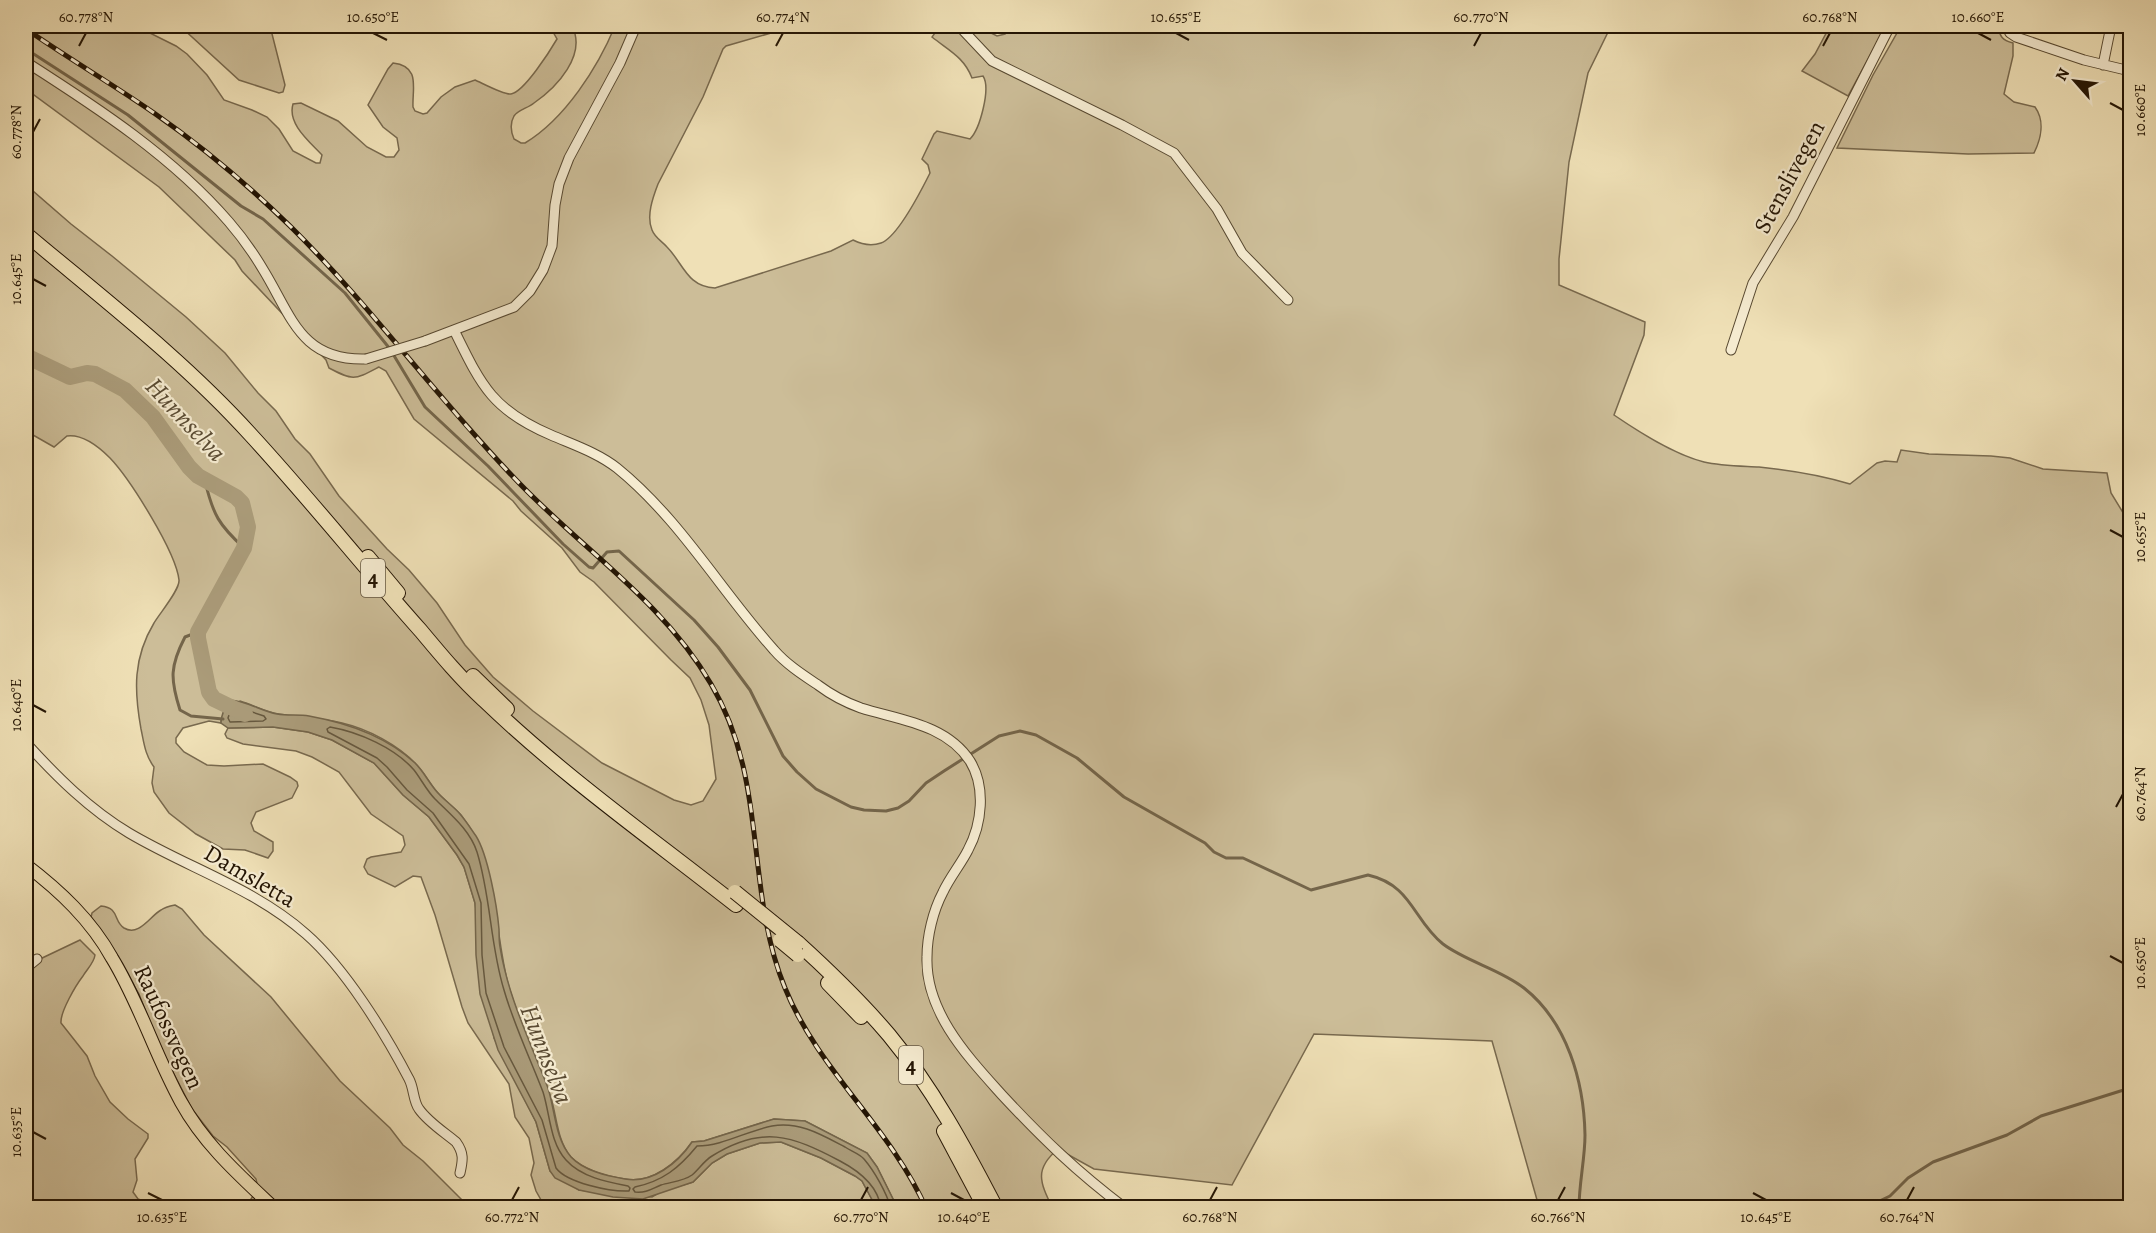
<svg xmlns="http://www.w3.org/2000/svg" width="2156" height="1233" viewBox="0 0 2156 1233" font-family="Alegreya,serif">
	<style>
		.green { fill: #ccbd98; stroke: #78694e; stroke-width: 1.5 }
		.water { fill: #aa9b79; stroke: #74654a; stroke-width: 1.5 }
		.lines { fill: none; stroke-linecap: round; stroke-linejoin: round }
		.shore { stroke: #67583e; stroke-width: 1.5 }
		.stream { stroke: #74654a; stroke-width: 3 }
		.river { stroke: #aa9b79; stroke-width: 16 }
		.minor-casing { stroke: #574830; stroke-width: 11 }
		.major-casing { stroke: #241504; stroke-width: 14 }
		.highway-casing { stroke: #241504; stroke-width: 16 }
		.minor { stroke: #f5ebd0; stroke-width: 9 }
		.major { stroke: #efe0b6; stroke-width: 12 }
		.highway { stroke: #efe0b6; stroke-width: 14 }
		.rail-casing { stroke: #241504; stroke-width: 5 }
		.rail { stroke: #f5ebd0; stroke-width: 3; stroke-dasharray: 9; stroke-linecap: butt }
		.minor-bridge-casing { stroke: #574830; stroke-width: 11; stroke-linecap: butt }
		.highway-bridge-casing { stroke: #241504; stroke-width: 16; stroke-linecap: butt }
		.minor-bridge { stroke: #f5ebd0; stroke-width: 9 }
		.highway-bridge { stroke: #efe0b6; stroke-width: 14 }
		.ticks { fill: none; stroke: #241504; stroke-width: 2 }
		.labels { text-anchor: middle; stroke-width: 4.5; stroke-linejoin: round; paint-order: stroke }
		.shield { fill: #f5ebd0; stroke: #635541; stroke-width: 1.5 }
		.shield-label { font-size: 22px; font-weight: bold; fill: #241504 }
		.street-label { font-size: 24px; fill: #241504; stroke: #f5ebd0 }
		.water-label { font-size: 26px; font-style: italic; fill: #5a4b33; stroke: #f5ebd0 }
		.neatline { fill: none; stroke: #241504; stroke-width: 2 }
		.ticks-label { font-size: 15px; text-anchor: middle; fill: #241504 }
	</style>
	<rect width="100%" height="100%" fill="#efe0b6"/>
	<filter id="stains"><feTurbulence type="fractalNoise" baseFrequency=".00333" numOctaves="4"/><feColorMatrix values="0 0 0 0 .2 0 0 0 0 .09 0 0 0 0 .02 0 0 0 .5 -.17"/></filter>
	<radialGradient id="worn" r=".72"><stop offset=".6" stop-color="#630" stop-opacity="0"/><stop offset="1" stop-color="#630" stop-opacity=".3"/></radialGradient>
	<!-- green -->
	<path class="green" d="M 26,26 L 136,26 L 176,46 L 187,54 L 207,75 L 224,100 L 252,110 L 267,117 L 279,129 L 293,151 L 316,163 L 320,163 L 322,155 C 310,142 287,124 293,104 L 301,103 L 338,121 L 367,147 L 386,157 L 394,157 L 399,150 L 397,138 L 383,127 L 368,105 L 388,69 L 393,63 C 421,66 412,89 413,107 L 415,111 L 423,114 L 427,113 L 441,97 L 455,87 L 475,80 C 482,83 504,95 511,94 C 524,92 550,51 557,39 L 553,32 L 543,26 L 572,26 C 587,55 557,87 534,103 C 528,108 518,110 514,116 C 510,123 511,132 514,139 L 521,143 L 525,143 C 565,119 598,67 615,26 L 784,26 L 771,33 L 726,46 L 723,49 L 703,97 L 658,184 C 653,197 646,216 652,230 C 655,238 662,241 667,247 C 683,263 687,287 715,288 L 831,251 L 853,240 C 861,244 872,246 881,243 C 898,237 922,189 930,173 L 928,165 L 922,159 L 934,134 L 937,131 L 970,139 C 980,129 991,88 983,76 L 972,78 C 964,57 948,50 932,37 L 940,26 L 977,26 L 997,36 L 1005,34 L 1012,26 L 1611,26 L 1588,73 L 1569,162 L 1559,259 L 1559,285 L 1645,322 L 1644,335 L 1614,415 C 1639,432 1673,454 1704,462 C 1721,466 1741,466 1759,467 C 1789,470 1821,475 1850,484 L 1877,463 L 1885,461 L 1897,462 L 1901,450 L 1929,454 L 1991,456 L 2010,458 L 2043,469 L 2107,473 L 2111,493 L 2130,524 L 2130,1207 L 1539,1207 L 1492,1041 L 1314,1034 L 1232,1185 L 1094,1169 L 1058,1149 C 1034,1169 1040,1182 1052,1207 L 897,1207 L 877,1167 L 867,1153 L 805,1121 L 774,1119 L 704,1141 L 692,1142 C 678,1162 652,1184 625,1179 C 607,1176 585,1171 571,1157 C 557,1141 557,1117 551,1098 C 538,1060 520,1025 509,987 C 493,931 500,863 461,815 C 454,807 445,801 438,793 C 430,784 425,773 416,764 C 398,745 368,729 342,723 C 321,718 300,717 279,714 C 266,712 253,705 240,701 L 221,719 L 221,723 L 209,721 L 183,728 L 176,738 L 176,743 L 184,752 L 207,765 L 224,766 L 263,764 L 290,777 L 297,782 L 298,786 L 292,798 L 256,812 L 251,823 L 254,831 L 273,842 L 273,851 L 268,858 L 245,850 L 223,849 L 196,834 L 169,813 L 154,792 L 152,783 L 154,767 C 145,755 144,743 141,729 C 134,690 133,658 154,623 C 159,614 180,590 179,580 C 176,552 130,479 110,458 C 99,447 83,434 67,436 L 54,447 L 26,431 L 26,185 L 71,224 L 112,256 L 186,317 L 225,353 L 258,393 L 276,411 L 295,439 L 310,454 L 339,496 L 387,549 L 409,570 L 437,603 L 465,645 L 493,677 L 533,711 L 602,763 L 674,800 L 691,805 L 703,801 L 716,779 L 709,725 L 701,700 L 690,678 L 671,660 L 594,582 L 580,572 L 562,548 L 521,511 L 513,501 L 414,419 L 386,371 L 379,367 C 354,380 354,381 329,368 L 326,360 L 242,271 L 235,260 L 159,187 L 26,89 Z
		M 180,26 L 270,26 L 285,85 L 283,92 L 279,93 L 239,80 Z
		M 1830,26 L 1886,26 L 1848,96 L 1802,71 L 1815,54 Z
		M 1901,26 L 1998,26 C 2000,37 2002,40 2013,43 L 2013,56 L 2004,94 L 2014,102 L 2035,107 C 2045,121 2041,139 2034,153 L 1968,154 L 1837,148 L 1873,75 Z
		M 273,727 L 308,732 L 332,740 L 374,763 L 403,795 L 429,817 L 457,855 L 464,867 L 475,903 L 494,1038 L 536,1122 L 550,1171 L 579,1190 L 652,1197 L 662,1191 L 693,1182 L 712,1163 L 727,1154 L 760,1143 L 781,1142 L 821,1158 L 855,1176 L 862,1181 L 876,1207 L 716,1208 L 706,1203 L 690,1208 L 545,1207 L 536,1191 L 531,1175 L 534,1163 L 529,1138 L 515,1117 L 509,1084 L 468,1023 L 462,1007 L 435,915 L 421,877 L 413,876 L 395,887 L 368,874 L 364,867 L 367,859 L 371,857 L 401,852 L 405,845 L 403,836 L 371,814 L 339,772 L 312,757 L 296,751 L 243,744 L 227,738 L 225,734 L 228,728 Z
		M 175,905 L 182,909 L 204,935 L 271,997 L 340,1081 L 390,1128 L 403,1145 L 423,1161 L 469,1207 L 246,1207 L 258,1188 L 256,1179 L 227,1147 L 213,1136 L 192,1109 L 156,1039 L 139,994 L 108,942 L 91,917 L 92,913 L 101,906 C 120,908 113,921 124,928 C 139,937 150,916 161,910 C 165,907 170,906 175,905 Z
		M 80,940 L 95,955 C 94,963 87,969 83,976 C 76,985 60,1012 61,1023 L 87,1056 L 95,1076 L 110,1102 L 128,1119 L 148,1134 L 148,1138 L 135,1159 L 137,1180 L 133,1192 L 138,1199 L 157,1207 L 26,1207 L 26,970 L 38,960 Z"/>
	<!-- water -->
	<path class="water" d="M 230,700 C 247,701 261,711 277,714 C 288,716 299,714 309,716 C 348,723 386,736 415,763 C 424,772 429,783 437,792 C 444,800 453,806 460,814 C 466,821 471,829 476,836 C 488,855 497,906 499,929 C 499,935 499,941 500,947 C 508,997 530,1041 548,1088 C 555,1110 555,1139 571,1157 C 584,1171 607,1176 625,1179 C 652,1184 678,1163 692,1142 L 704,1141 L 774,1119 L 805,1121 L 867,1153 L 877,1167 L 897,1207 L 876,1207 L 862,1181 L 855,1176 L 821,1158 L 781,1142 L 760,1143 L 727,1154 L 712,1163 L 693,1182 L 643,1199 L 613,1197 L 579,1190 L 555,1178 L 550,1171 L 536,1122 L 498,1050 L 480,994 L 476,955 L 475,903 L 464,867 L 457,855 L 429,817 L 403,795 L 374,763 L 332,740 L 308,732 L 273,727 L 228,728 L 221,723 C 221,715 225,707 230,700 Z"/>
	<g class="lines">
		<!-- shore -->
		<path class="shore" d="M 234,706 L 264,716 L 266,719 L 263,721 L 230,722 L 228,718 L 231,709 Z
			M 330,727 C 359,732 395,748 414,770 C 421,779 427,791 435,799 C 451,815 470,830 477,852 C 491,897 490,945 504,990 C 514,1025 530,1058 543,1092 C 550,1114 550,1143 566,1160 C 581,1177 607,1182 628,1186 L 630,1188 L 629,1191 C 611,1192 567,1183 556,1168 L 542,1120 L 504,1047 L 486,993 L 482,955 L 481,903 L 469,864 L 433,813 L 407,790 L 387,767 L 377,758 L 328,732 L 327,729 Z
			M 881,1208 C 878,1185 859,1171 840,1161 C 791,1135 762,1125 712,1156 C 704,1161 699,1169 692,1175 C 684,1181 671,1182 661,1185 C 651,1189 647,1193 635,1192 L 633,1189 L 635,1187 C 663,1181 679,1168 697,1146 C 723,1146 746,1131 772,1126 C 799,1121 822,1135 845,1147 C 851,1151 860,1154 864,1159 C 875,1172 886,1192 891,1208"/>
		<!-- stream -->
		<path class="stream" d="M 26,49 L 128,115 L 241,206 L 263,219 L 345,293 L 390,349
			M 393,354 L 425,407 L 488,466 L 563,544 L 589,567 L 593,568 L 607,552 L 619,551 L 694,620 L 718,647 L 750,690 L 783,756 L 797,772 L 816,789 L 851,807 L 864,810 L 886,811 L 898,808 L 909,801 L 926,783 L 944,771 L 999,736 L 1020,731 L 1036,735 L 1077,758 L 1124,797 L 1205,843 L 1214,852 L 1226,858 L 1243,858 L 1311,890 L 1368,875 C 1412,885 1413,920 1443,944 C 1467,962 1500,969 1524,988 C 1567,1022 1584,1081 1585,1135 C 1585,1159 1579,1183 1579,1208
			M 205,481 C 213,515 219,525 244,548
			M 198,632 L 185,637 C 170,666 170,679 180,710 L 191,716 L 223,719
			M 1865,1208 L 1890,1196 L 1908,1178 L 1933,1162 L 2007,1135 L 2041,1116 L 2130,1088"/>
		<!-- river -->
		<path class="river" d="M 26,356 L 70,377 L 87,373 L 95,374 L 125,390 L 153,417 L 189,467 L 198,476 L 236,497 L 242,503 L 248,527 L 244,548 L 198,632 L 198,638 L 209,692 L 214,699 L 245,714"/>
		<defs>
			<path id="minor" d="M 959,26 L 992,61 L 1122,125 L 1174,153 L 1217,209 L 1242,253 L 1288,300
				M 2006,26 L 2010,33 L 2016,37 L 2084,60 L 2130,71
				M 26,62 C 98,108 173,157 229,222 C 242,237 254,254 264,271 C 292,317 301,361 366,359
				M 2103,65 L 2111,26
				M 454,330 C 481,385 492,410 551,435 C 574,445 598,453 617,468 C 680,519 721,591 774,650 C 786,664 803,675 818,685 C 830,694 847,703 861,708 C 899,720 946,724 970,761 C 986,787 982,824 968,850 C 961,864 950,877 943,892 C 933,911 927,936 927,957 C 925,1012 968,1057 1002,1095 C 1042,1138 1077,1172 1125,1208
				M 425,341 L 514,307 L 530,291 L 543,270 L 552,246 L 555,205 L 559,184 L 569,158 L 620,63 L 636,26
				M 1731,350 L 1753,283 L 1793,217 L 1890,26
				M 26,743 C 57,777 89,809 129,833 C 188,868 254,888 306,934 C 345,968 385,1033 409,1079 C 414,1088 413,1101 419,1109 C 428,1122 444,1132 456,1142 C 464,1153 463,1160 460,1173
				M 26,968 L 37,959"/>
			<path id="major" d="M 26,865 C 60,891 91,920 112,958 C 140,1004 155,1055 181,1102 C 204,1144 239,1175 274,1208"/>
			<path id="highway" d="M 26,234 C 102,298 183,360 250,434 C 309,498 363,566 421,631 C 441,655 461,679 484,700 C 563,776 651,838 736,905
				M 368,557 L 398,593
				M 473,676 L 507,709
				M 798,943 C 830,972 861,1002 889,1035 C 932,1087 965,1148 996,1208
				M 828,983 L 861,1017
				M 944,1131 L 985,1208"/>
		</defs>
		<!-- minor casing -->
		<use href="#minor" class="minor-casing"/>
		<!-- major casing -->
		<use href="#major" class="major-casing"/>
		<!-- highway casing -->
		<use href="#highway" class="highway-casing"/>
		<!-- minor -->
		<use href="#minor" class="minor"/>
		<!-- major -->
		<use href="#major" class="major"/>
		<!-- highway -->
		<use href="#highway" class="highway"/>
		<defs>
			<path id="rail" d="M 26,29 C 68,58 112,84 154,113 C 203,147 248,185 290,226 C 372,307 440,402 521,485 C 585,551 664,603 711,684 C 769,782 744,888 785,988 C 818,1070 890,1127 926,1208"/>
		</defs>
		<!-- rail casing -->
		<use href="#rail" class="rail-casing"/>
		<!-- rail -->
		<use href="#rail" class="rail"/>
		<defs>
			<path id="minor-bridge" d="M 366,359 L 425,341"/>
			<path id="highway-bridge" d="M 735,892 L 798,943
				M 780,940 L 798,955"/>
		</defs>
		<!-- minor-bridge casing -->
		<use href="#minor-bridge" class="minor-bridge-casing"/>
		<!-- highway-bridge casing -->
		<use href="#highway-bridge" class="highway-bridge-casing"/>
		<!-- minor-bridge -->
		<use href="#minor-bridge" class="minor-bridge"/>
		<!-- highway-bridge -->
		<use href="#highway-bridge" class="highway-bridge"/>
	</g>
	<!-- ticks -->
	<path class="ticks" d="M 373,33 L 387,40M 1176,33 L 1189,40M 1978,33 L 1991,40M 79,46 L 86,33M 776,46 L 783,33M 1474,46 L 1481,33M 1823,46 L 1830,33M 2110,103 L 2123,110M 33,132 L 40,119M 33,279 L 46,286M 2110,530 L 2123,537M 33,705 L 46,712M 2116,807 L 2123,794M 2110,956 L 2123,963M 33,1132 L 46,1139M 148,1193 L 162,1200M 951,1193 L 964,1200M 1753,1193 L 1766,1200M 512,1200 L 519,1187M 861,1200 L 868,1187M 1210,1200 L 1217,1187M 1558,1200 L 1565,1187M 1907,1200 L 1914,1187"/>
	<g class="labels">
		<!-- shield labels -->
		<g class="shield">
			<rect x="361" y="559" width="24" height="38" rx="4.5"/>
			<rect x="899" y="1046" width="24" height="38" rx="4.5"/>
		</g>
		<g class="shield-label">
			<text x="373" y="586">4</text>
			<text x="911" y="1073">4</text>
		</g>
		<!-- street labels -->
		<g class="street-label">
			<text transform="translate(1789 177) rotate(-62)" y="8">Stenslivegen</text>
			<text transform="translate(250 876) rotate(30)" y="8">Damsletta</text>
			<text transform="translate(169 1027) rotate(65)" y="8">Raufossvegen</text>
		</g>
		<!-- water labels -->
		<g class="water-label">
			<text transform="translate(186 419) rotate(47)" y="9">Hunnselva</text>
			<text transform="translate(547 1054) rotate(69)" y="9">Hunnselva</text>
		</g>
	</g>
	<!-- margin -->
	<rect width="2156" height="1233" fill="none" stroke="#efe0b6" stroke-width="66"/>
	<!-- north arrow -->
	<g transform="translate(2075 81) rotate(298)" stroke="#f5ebd0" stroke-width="4.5" paint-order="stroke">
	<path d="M0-4.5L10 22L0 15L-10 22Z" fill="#241504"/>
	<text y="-9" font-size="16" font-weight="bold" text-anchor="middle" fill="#241504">N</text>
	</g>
	<rect x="33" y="33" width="2090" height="1167" class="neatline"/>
	<g class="ticks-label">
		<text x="86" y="22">60.778°N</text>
		<text x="373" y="22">10.650°E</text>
		<text x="783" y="22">60.774°N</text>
		<text x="1176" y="22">10.655°E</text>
		<text x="1481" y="22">60.770°N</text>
		<text x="1830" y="22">60.768°N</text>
		<text x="1978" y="22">10.660°E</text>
		<text transform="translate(2140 110) rotate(-90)" y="5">10.660°E</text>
		<text transform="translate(16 132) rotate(-90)" y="5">60.778°N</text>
		<text transform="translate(16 279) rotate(-90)" y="5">10.645°E</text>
		<text transform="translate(2140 537) rotate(-90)" y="5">10.655°E</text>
		<text transform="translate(16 705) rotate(-90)" y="5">10.640°E</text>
		<text transform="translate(2140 794) rotate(-90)" y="5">60.764°N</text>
		<text transform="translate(2140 963) rotate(-90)" y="5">10.650°E</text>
		<text transform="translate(16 1132) rotate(-90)" y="5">10.635°E</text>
		<text x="162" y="1222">10.635°E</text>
		<text x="512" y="1222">60.772°N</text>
		<text x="861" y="1222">60.770°N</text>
		<text x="964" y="1222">10.640°E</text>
		<text x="1210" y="1222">60.768°N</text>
		<text x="1558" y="1222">60.766°N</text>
		<text x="1766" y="1222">10.645°E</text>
		<text x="1907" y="1222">60.764°N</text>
	</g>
	<rect width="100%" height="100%" filter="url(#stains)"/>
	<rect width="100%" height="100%" fill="url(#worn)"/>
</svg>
